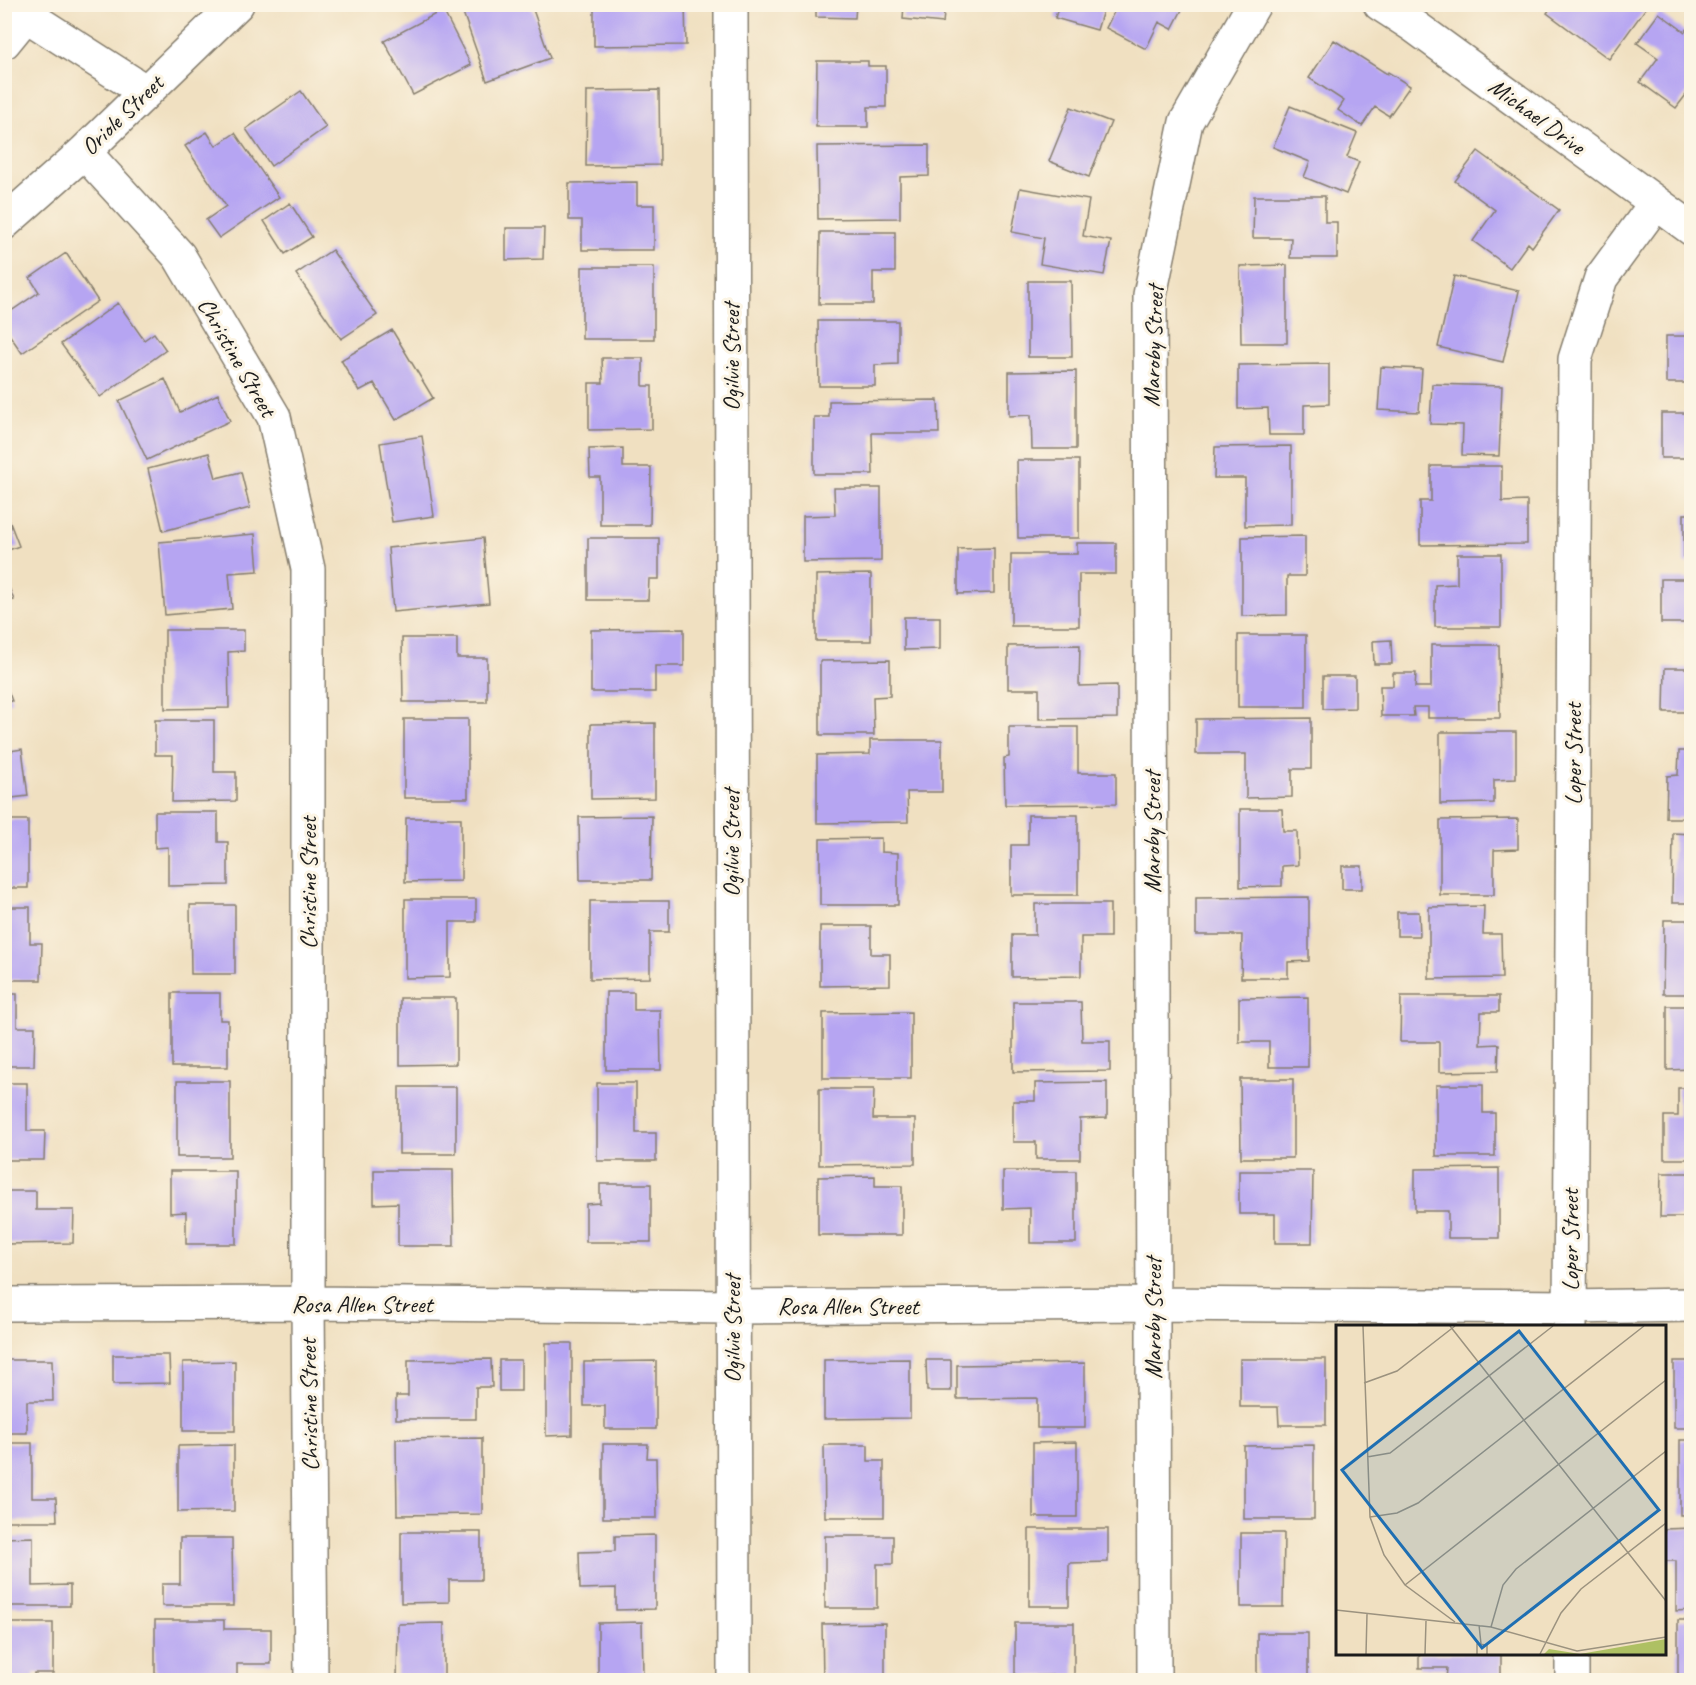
<svg xmlns="http://www.w3.org/2000/svg" width="1696" height="1685" viewBox="0 0 1696 1685" font-family="Caveat,sans-serif">
	<style>
		.building { fill: #b6a5f2 }
		.lines { fill: none; stroke-linecap: round; stroke-linejoin: round }
		.minor-casing { stroke: #867e6e; stroke-width: 36 }
		.minor { stroke: #fff; stroke-width: 33 }
		.labels { text-anchor: middle; stroke-width: 6; stroke-linejoin: round; paint-order: stroke }
		.street-label { font-size: 24px; fill: #1c1c1c; stroke: #fcf5e5 }
		.inset-road { fill: none; stroke: #9b927f; stroke-width: 1.5 }
		.view { fill: #1f6fb2; fill-opacity: 0.15; stroke: #1f6fb2; stroke-width: 3 }
		.inset-edge { fill: none; stroke: #1c1c1c; stroke-width: 3 }
	</style>
	<rect width="100%" height="100%" fill="#fcf5e5"/>
	<filter id="ink" filterUnits="userSpaceOnUse"><feTurbulence type="fractalNoise" baseFrequency=".0167" numOctaves="2"/><feDisplacementMap in="SourceGraphic" scale="12" xChannelSelector="R" yChannelSelector="G"/><feConvolveMatrix kernelMatrix="1 2 1 2 8 2 1 2 1" color-interpolation-filters="sRGB"/></filter>
	<filter id="wash" filterUnits="userSpaceOnUse"><feTurbulence type="fractalNoise" baseFrequency=".008" numOctaves="4" result="noise"/><feDisplacementMap in="SourceGraphic" scale="24" xChannelSelector="R" yChannelSelector="G"/><feGaussianBlur stdDeviation="1.35" result="paint"/><feColorMatrix in="noise" values="0 0 0 0 0 0 0 0 0 0 0 0 0 0 0 0 0 1.4 0 .05"/><feComposite in="paint" operator="in"/></filter>
	<g filter="url(#wash)">
		<rect width="100%" height="100%" fill="#f0e0c1"/>
		<g id="blocks">
			<!-- building -->
			<path class="building" d="M 460,4 L 531,4 L 550,58 L 487,81 Z
				M 594,4 L 685,4 L 686,45 L 594,46 Z
				M 816,4 L 856,4 L 855,18 L 816,17 Z
				M 904,4 L 945,4 L 943,23 L 903,19 Z
				M 1059,4 L 1105,4 L 1097,30 L 1055,18 Z
				M 1118,4 L 1185,4 L 1172,29 L 1159,22 L 1146,49 L 1106,28 Z
				M 1553,4 L 1641,4 L 1646,8 L 1609,59 L 1547,13 Z
				M 443,10 L 471,65 L 413,95 L 384,41 Z
				M 1659,13 L 1685,32 L 1692,23 L 1692,87 L 1676,108 L 1640,82 L 1658,58 L 1637,43 Z
				M 1334,40 L 1387,74 L 1388,72 L 1410,86 L 1389,116 L 1375,107 L 1362,126 L 1338,110 L 1344,101 L 1309,78 Z
				M 817,61 L 868,61 L 868,66 L 886,66 L 886,107 L 868,107 L 868,127 L 816,127 Z
				M 659,90 L 660,165 L 586,166 L 587,91 Z
				M 301,91 L 326,127 L 271,166 L 246,129 Z
				M 1290,106 L 1357,133 L 1347,157 L 1359,162 L 1346,194 L 1304,177 L 1310,162 L 1273,147 Z
				M 1071,107 L 1111,122 L 1089,177 L 1049,161 Z
				M 207,132 L 216,146 L 235,133 L 279,197 L 219,238 L 206,220 L 226,206 L 185,146 Z
				M 929,145 L 929,176 L 900,177 L 900,218 L 818,219 L 817,146 Z
				M 1478,151 L 1559,210 L 1532,247 L 1528,243 L 1510,268 L 1473,241 L 1495,210 L 1455,181 Z
				M 637,182 L 637,205 L 654,205 L 654,250 L 582,250 L 582,220 L 569,220 L 569,183 Z
				M 1020,188 L 1089,200 L 1083,236 L 1111,241 L 1104,275 L 1040,264 L 1044,238 L 1012,232 Z
				M 1254,196 L 1325,196 L 1325,222 L 1337,222 L 1337,258 L 1290,258 L 1291,238 L 1253,238 Z
				M 290,203 L 312,237 L 285,254 L 264,221 Z
				M 506,228 L 544,228 L 543,259 L 506,260 Z
				M 820,232 L 895,232 L 895,272 L 873,272 L 873,304 L 819,304 Z
				M 332,250 L 377,315 L 341,339 L 296,274 Z
				M 66,253 L 98,301 L 22,353 L 4,327 L 4,316 L 39,292 L 30,278 Z
				M 1287,265 L 1287,343 L 1241,343 L 1240,266 Z
				M 582,267 L 654,267 L 654,339 L 582,339 Z
				M 1454,276 L 1519,291 L 1503,362 L 1438,347 Z
				M 1028,281 L 1071,281 L 1072,357 L 1028,357 Z
				M 118,303 L 144,340 L 154,333 L 166,350 L 100,397 L 61,344 Z
				M 818,321 L 898,321 L 898,364 L 875,365 L 875,386 L 819,386 Z
				M 392,330 L 433,398 L 396,420 L 374,383 L 359,391 L 341,360 Z
				M 1666,336 L 1692,336 L 1692,383 L 1666,383 Z
				M 602,358 L 643,358 L 643,386 L 652,386 L 652,429 L 589,430 L 589,383 L 603,383 Z
				M 1329,364 L 1329,404 L 1304,405 L 1304,435 L 1269,435 L 1268,408 L 1238,409 L 1238,365 Z
				M 1381,367 L 1422,369 L 1419,412 L 1378,410 Z
				M 1076,371 L 1076,449 L 1032,449 L 1031,415 L 1009,416 L 1009,372 Z
				M 165,379 L 180,412 L 218,394 L 230,421 L 147,460 L 119,401 Z
				M 1432,384 L 1502,386 L 1499,456 L 1462,455 L 1463,425 L 1430,424 Z
				M 938,400 L 939,433 L 872,433 L 873,474 L 814,474 L 814,417 L 829,417 L 829,401 Z
				M 1661,413 L 1692,413 L 1692,458 L 1661,458 Z
				M 422,436 L 434,516 L 392,522 L 380,443 Z
				M 1291,446 L 1291,525 L 1245,526 L 1245,478 L 1214,478 L 1215,447 Z
				M 623,448 L 623,467 L 651,467 L 650,525 L 600,525 L 600,477 L 590,477 L 589,449 Z
				M 209,453 L 216,478 L 241,472 L 250,508 L 163,531 L 148,469 Z
				M 1017,460 L 1079,460 L 1079,538 L 1018,538 Z
				M 1431,466 L 1502,466 L 1502,502 L 1527,501 L 1527,544 L 1420,545 L 1420,501 L 1431,501 Z
				M 834,488 L 881,488 L 881,561 L 803,562 L 803,516 L 835,515 Z
				M 4,507 L 19,546 L 4,552 Z
				M 1684,514 L 1692,514 L 1692,563 L 1684,563 Z
				M 255,534 L 258,571 L 229,573 L 232,609 L 165,615 L 159,542 Z
				M 1305,536 L 1305,576 L 1287,576 L 1287,615 L 1242,616 L 1242,537 Z
				M 483,538 L 489,603 L 393,612 L 388,548 Z
				M 588,538 L 659,538 L 659,579 L 649,579 L 648,600 L 588,600 Z
				M 1077,543 L 1116,543 L 1116,574 L 1079,574 L 1079,626 L 1011,626 L 1011,554 L 1077,554 Z
				M 994,548 L 994,593 L 958,594 L 958,549 Z
				M 1457,554 L 1501,554 L 1501,627 L 1435,627 L 1435,585 L 1457,584 Z
				M 871,574 L 871,641 L 816,641 L 816,575 Z
				M 4,575 L 14,600 L 4,603 Z
				M 1661,579 L 1692,579 L 1692,623 L 1661,623 Z
				M 904,617 L 940,617 L 940,649 L 904,650 Z
				M 684,629 L 684,666 L 655,666 L 655,692 L 591,692 L 591,630 Z
				M 165,630 L 244,630 L 244,651 L 228,652 L 229,708 L 165,709 Z
				M 1238,635 L 1306,635 L 1306,707 L 1238,707 Z
				M 402,638 L 457,638 L 457,658 L 487,658 L 487,702 L 403,702 Z
				M 1391,640 L 1392,664 L 1374,664 L 1373,641 Z
				M 1080,645 L 1079,686 L 1117,685 L 1117,718 L 1039,719 L 1039,689 L 1008,689 L 1008,646 Z
				M 1431,645 L 1499,645 L 1500,718 L 1428,718 L 1428,707 L 1413,707 L 1414,716 L 1381,716 L 1380,686 L 1393,686 L 1393,673 L 1416,673 L 1415,687 L 1431,687 Z
				M 890,660 L 890,696 L 873,697 L 874,735 L 820,735 L 820,661 Z
				M 1665,668 L 1692,668 L 1692,712 L 1664,712 Z
				M 1323,676 L 1355,676 L 1355,708 L 1323,709 Z
				M 4,680 L 12,701 L 4,704 Z
				M 1311,718 L 1311,769 L 1292,769 L 1292,797 L 1246,798 L 1246,754 L 1196,754 L 1196,719 Z
				M 404,719 L 468,719 L 468,798 L 404,798 Z
				M 155,720 L 214,720 L 214,772 L 236,772 L 236,801 L 172,802 L 173,755 L 155,755 Z
				M 655,723 L 655,798 L 591,799 L 591,724 Z
				M 1009,727 L 1078,727 L 1078,773 L 1116,773 L 1116,804 L 1005,805 L 1004,758 L 1009,757 Z
				M 1440,732 L 1516,732 L 1516,779 L 1494,780 L 1494,803 L 1440,804 Z
				M 870,740 L 942,740 L 942,792 L 907,792 L 908,822 L 817,823 L 817,755 L 870,754 Z
				M 22,749 L 28,796 L 4,799 L 4,752 Z
				M 1679,751 L 1692,751 L 1692,818 L 1666,818 L 1667,776 L 1678,775 Z
				M 1240,809 L 1282,809 L 1283,831 L 1297,831 L 1298,865 L 1282,866 L 1282,886 L 1240,887 Z
				M 155,812 L 218,812 L 218,842 L 228,842 L 228,885 L 168,886 L 168,847 L 155,848 Z
				M 1028,815 L 1078,815 L 1078,895 L 1011,895 L 1011,845 L 1028,845 Z
				M 652,816 L 651,880 L 580,880 L 579,817 Z
				M 406,818 L 461,818 L 461,881 L 405,882 Z
				M 1518,819 L 1518,849 L 1494,850 L 1494,895 L 1440,895 L 1440,820 Z
				M 4,820 L 28,820 L 28,888 L 4,888 Z
				M 1673,833 L 1692,834 L 1692,903 L 1672,903 Z
				M 881,838 L 881,852 L 898,853 L 898,905 L 820,905 L 820,839 Z
				M 1342,866 L 1362,866 L 1362,889 L 1342,889 Z
				M 1309,897 L 1309,961 L 1288,962 L 1288,978 L 1241,978 L 1242,935 L 1196,935 L 1196,898 Z
				M 405,899 L 476,899 L 476,922 L 450,922 L 450,977 L 405,978 Z
				M 590,901 L 669,901 L 669,932 L 650,932 L 650,978 L 590,979 Z
				M 1035,904 L 1110,904 L 1110,937 L 1081,937 L 1081,976 L 1012,977 L 1012,935 L 1035,935 Z
				M 190,905 L 235,905 L 235,974 L 191,974 Z
				M 1484,906 L 1483,934 L 1501,934 L 1502,978 L 1429,979 L 1429,907 Z
				M 4,907 L 30,907 L 30,943 L 42,943 L 41,980 L 4,980 Z
				M 1397,912 L 1419,912 L 1420,936 L 1397,936 Z
				M 1664,920 L 1692,920 L 1692,994 L 1663,994 Z
				M 820,926 L 871,926 L 871,954 L 890,954 L 890,985 L 820,986 Z
				M 606,992 L 634,992 L 634,1010 L 660,1010 L 661,1070 L 606,1070 Z
				M 172,993 L 220,993 L 220,1020 L 228,1020 L 228,1067 L 172,1067 Z
				M 4,994 L 17,994 L 17,1027 L 35,1027 L 34,1066 L 4,1066 Z
				M 1401,996 L 1499,996 L 1499,1012 L 1481,1012 L 1480,1045 L 1499,1044 L 1498,1071 L 1439,1072 L 1439,1042 L 1400,1042 Z
				M 1308,997 L 1308,1067 L 1269,1067 L 1269,1042 L 1239,1042 L 1239,998 Z
				M 400,998 L 456,998 L 456,1064 L 400,1065 Z
				M 1013,1002 L 1081,1002 L 1082,1041 L 1110,1041 L 1110,1071 L 1013,1072 Z
				M 1667,1006 L 1692,1006 L 1692,1069 L 1667,1070 Z
				M 911,1012 L 911,1078 L 823,1078 L 823,1013 Z
				M 1240,1079 L 1293,1079 L 1293,1158 L 1241,1158 Z
				M 177,1081 L 230,1081 L 230,1157 L 177,1157 Z
				M 1107,1082 L 1107,1118 L 1080,1119 L 1080,1159 L 1036,1159 L 1036,1142 L 1013,1142 L 1013,1101 L 1035,1101 L 1035,1083 Z
				M 5,1083 L 27,1083 L 27,1131 L 45,1131 L 44,1160 L 5,1160 Z
				M 597,1083 L 636,1083 L 636,1133 L 656,1133 L 656,1161 L 597,1161 Z
				M 1436,1085 L 1483,1085 L 1483,1113 L 1495,1113 L 1495,1156 L 1436,1156 Z
				M 399,1087 L 456,1087 L 456,1154 L 399,1154 Z
				M 1678,1088 L 1692,1088 L 1692,1159 L 1664,1159 L 1664,1116 L 1678,1116 Z
				M 819,1089 L 874,1089 L 873,1119 L 915,1119 L 915,1164 L 819,1165 Z
				M 1499,1168 L 1499,1238 L 1448,1238 L 1448,1211 L 1415,1211 L 1415,1169 Z
				M 374,1170 L 453,1170 L 454,1246 L 398,1246 L 398,1203 L 374,1204 Z
				M 170,1171 L 236,1171 L 236,1244 L 186,1244 L 186,1212 L 170,1213 Z
				M 1003,1171 L 1076,1171 L 1076,1243 L 1030,1243 L 1030,1208 L 1003,1209 Z
				M 1239,1171 L 1313,1171 L 1312,1243 L 1275,1243 L 1275,1214 L 1239,1214 Z
				M 1661,1173 L 1692,1173 L 1692,1217 L 1660,1217 Z
				M 875,1176 L 875,1186 L 902,1186 L 902,1235 L 818,1235 L 818,1177 Z
				M 600,1184 L 651,1184 L 651,1242 L 586,1242 L 586,1204 L 600,1203 Z
				M 4,1191 L 36,1191 L 36,1210 L 74,1210 L 73,1243 L 4,1244 Z
				M 546,1343 L 572,1343 L 572,1435 L 546,1436 Z
				M 113,1355 L 169,1355 L 170,1383 L 113,1384 Z
				M 491,1359 L 492,1387 L 476,1387 L 476,1419 L 396,1419 L 396,1396 L 408,1396 L 408,1360 Z
				M 910,1359 L 910,1418 L 824,1419 L 824,1360 Z
				M 1240,1359 L 1326,1359 L 1326,1425 L 1279,1425 L 1278,1407 L 1240,1407 Z
				M 4,1360 L 52,1360 L 53,1401 L 27,1401 L 27,1433 L 4,1433 Z
				M 499,1360 L 521,1360 L 521,1391 L 499,1391 Z
				M 926,1360 L 951,1360 L 951,1391 L 927,1391 Z
				M 235,1361 L 235,1431 L 183,1431 L 183,1362 Z
				M 656,1361 L 656,1429 L 605,1429 L 605,1406 L 584,1406 L 584,1362 Z
				M 1674,1361 L 1692,1361 L 1692,1428 L 1674,1428 Z
				M 1085,1363 L 1085,1428 L 1037,1428 L 1037,1398 L 957,1399 L 957,1365 Z
				M 482,1438 L 482,1514 L 397,1515 L 396,1439 Z
				M 1680,1440 L 1692,1440 L 1692,1515 L 1680,1515 Z
				M 1077,1442 L 1077,1517 L 1033,1517 L 1033,1443 Z
				M 4,1443 L 32,1443 L 32,1498 L 56,1498 L 57,1521 L 4,1521 Z
				M 603,1444 L 648,1444 L 647,1458 L 656,1458 L 657,1518 L 603,1518 Z
				M 234,1445 L 234,1511 L 178,1512 L 178,1446 Z
				M 824,1445 L 868,1445 L 868,1461 L 884,1461 L 884,1517 L 825,1517 Z
				M 1314,1445 L 1314,1519 L 1244,1519 L 1244,1446 Z
				M 1692,1528 L 1692,1610 L 1676,1611 L 1676,1561 L 1664,1561 L 1664,1529 Z
				M 1029,1529 L 1108,1529 L 1108,1562 L 1069,1563 L 1069,1606 L 1029,1606 Z
				M 401,1532 L 481,1532 L 481,1580 L 449,1580 L 449,1602 L 401,1603 Z
				M 1241,1533 L 1284,1533 L 1283,1607 L 1241,1607 Z
				M 655,1535 L 655,1609 L 616,1610 L 616,1588 L 580,1589 L 579,1552 L 615,1551 L 615,1536 Z
				M 825,1536 L 893,1536 L 893,1564 L 877,1564 L 877,1608 L 825,1608 Z
				M 33,1537 L 33,1586 L 70,1585 L 70,1606 L 4,1606 L 4,1538 Z
				M 180,1538 L 232,1538 L 233,1606 L 162,1606 L 162,1584 L 180,1584 Z
				M 155,1620 L 224,1620 L 224,1629 L 271,1629 L 271,1664 L 237,1664 L 237,1680 L 155,1680 Z
				M 1678,1620 L 1692,1620 L 1692,1680 L 1678,1680 Z
				M 642,1622 L 643,1674 L 656,1675 L 656,1680 L 598,1680 L 598,1623 Z
				M 4,1623 L 53,1623 L 53,1673 L 34,1673 L 34,1680 L 4,1680 Z
				M 444,1623 L 444,1680 L 397,1680 L 398,1624 Z
				M 885,1623 L 885,1680 L 823,1680 L 822,1624 Z
				M 1015,1623 L 1074,1623 L 1074,1675 L 1015,1676 Z
				M 1257,1633 L 1308,1633 L 1308,1680 L 1257,1680 Z
				M 1419,1654 L 1501,1654 L 1501,1680 L 1446,1680 L 1447,1668 L 1419,1668 Z"/>
		</g>
	</g>
	<g filter="url(#ink)">
		<use href="#blocks" fill-opacity="0" stroke="#867e6e" stroke-width="1.5"/>
		<g class="lines">
			<defs>
				<path id="minor" d="M 731,4 L 734,1680
					M 1380,4 L 1414,26 L 1692,229
					M 26,15 L 146,92
					M 4,42 L 35,4
					M 84,152 L 179,256 L 274,417 L 308,569 L 308,1303 L 311,1680
					M 4,223 L 84,152 L 237,4
					M 4,1304 L 308,1303 L 732,1307 L 1153,1304 L 1570,1307 L 1692,1305
					M 1570,1326 L 1575,359 L 1601,278 L 1656,203
					M 1572,1654 L 1572,1680
					M 1154,1680 L 1150,295 L 1186,122 L 1254,4"/>
			</defs>
			<!-- minor casing -->
			<use href="#minor" class="minor-casing"/>
			<!-- minor -->
			<use href="#minor" class="minor"/>
		</g>
	</g>
	<g class="labels">
		<!-- street labels -->
		<g class="street-label">
			<text transform="translate(122 115) rotate(-44)" y="8">Oriole Street</text>
			<text transform="translate(1537 116) rotate(36)" y="8">Michael Drive</text>
			<text transform="translate(1153 346) rotate(-88)" y="8">Maroby Street</text>
			<text transform="translate(237 357) rotate(60)" y="8">Christine Street</text>
			<text transform="translate(731 357) rotate(-90)" y="8">Ogilvie Street</text>
			<text transform="translate(1573 754) rotate(-90)" y="8">Loper Street</text>
			<text transform="translate(1152 832) rotate(-90)" y="8">Maroby Street</text>
			<text transform="translate(731 843) rotate(-90)" y="8">Ogilvie Street</text>
			<text transform="translate(308 883) rotate(-90)" y="8">Christine Street</text>
			<text transform="translate(1570 1240) rotate(-90)" y="8">Loper Street</text>
			<text x="362" y="1312">Rosa Allen Street</text>
			<text x="848" y="1314">Rosa Allen Street</text>
			<text transform="translate(1153 1318) rotate(-90)" y="8">Maroby Street</text>
			<text transform="translate(732 1329) rotate(-90)" y="8">Ogilvie Street</text>
			<text transform="translate(309 1405) rotate(-91)" y="8">Christine Street</text>
		</g>
	</g>
	<!-- overview -->
	<g transform="translate(1336 1325)">
		<rect width="330" height="330" fill="#f0e0c1"/>
		<path d="M 330,314 L 330,329 L 208,329 L 213,324 L 244,329 Z" fill="#aec063"/>
		<path class="inset-road" d="M 27,1 L 34,192 L 48,230 L 69,260 L 119,297M 114,1 L 330,276M 28,58 L 61,46 L 119,1M 31,132 L 54,128 L 217,1M 34,192 L 61,188 L 82,178 L 308,1M 69,260 L 330,55M 0,285 L 155,302 L 241,326 L 330,312M 143,300 L 145,319M 155,302 L 167,260 L 180,244 L 330,126M 30,329 L 31,289M 89,329 L 90,296M 141,329 L 141,319 L 151,320 L 151,329M 204,329 L 225,288 L 245,264 L 330,198"/>
		<path class="view" d="M 183,6 L 323,185 L 146,323 L 6,145 Z"/>
		<rect width="330" height="330" class="inset-edge"/>
	</g>
	<!-- margin -->
	<rect width="1696" height="1685" fill="none" stroke="#fcf5e5" stroke-width="24"/>
</svg>
